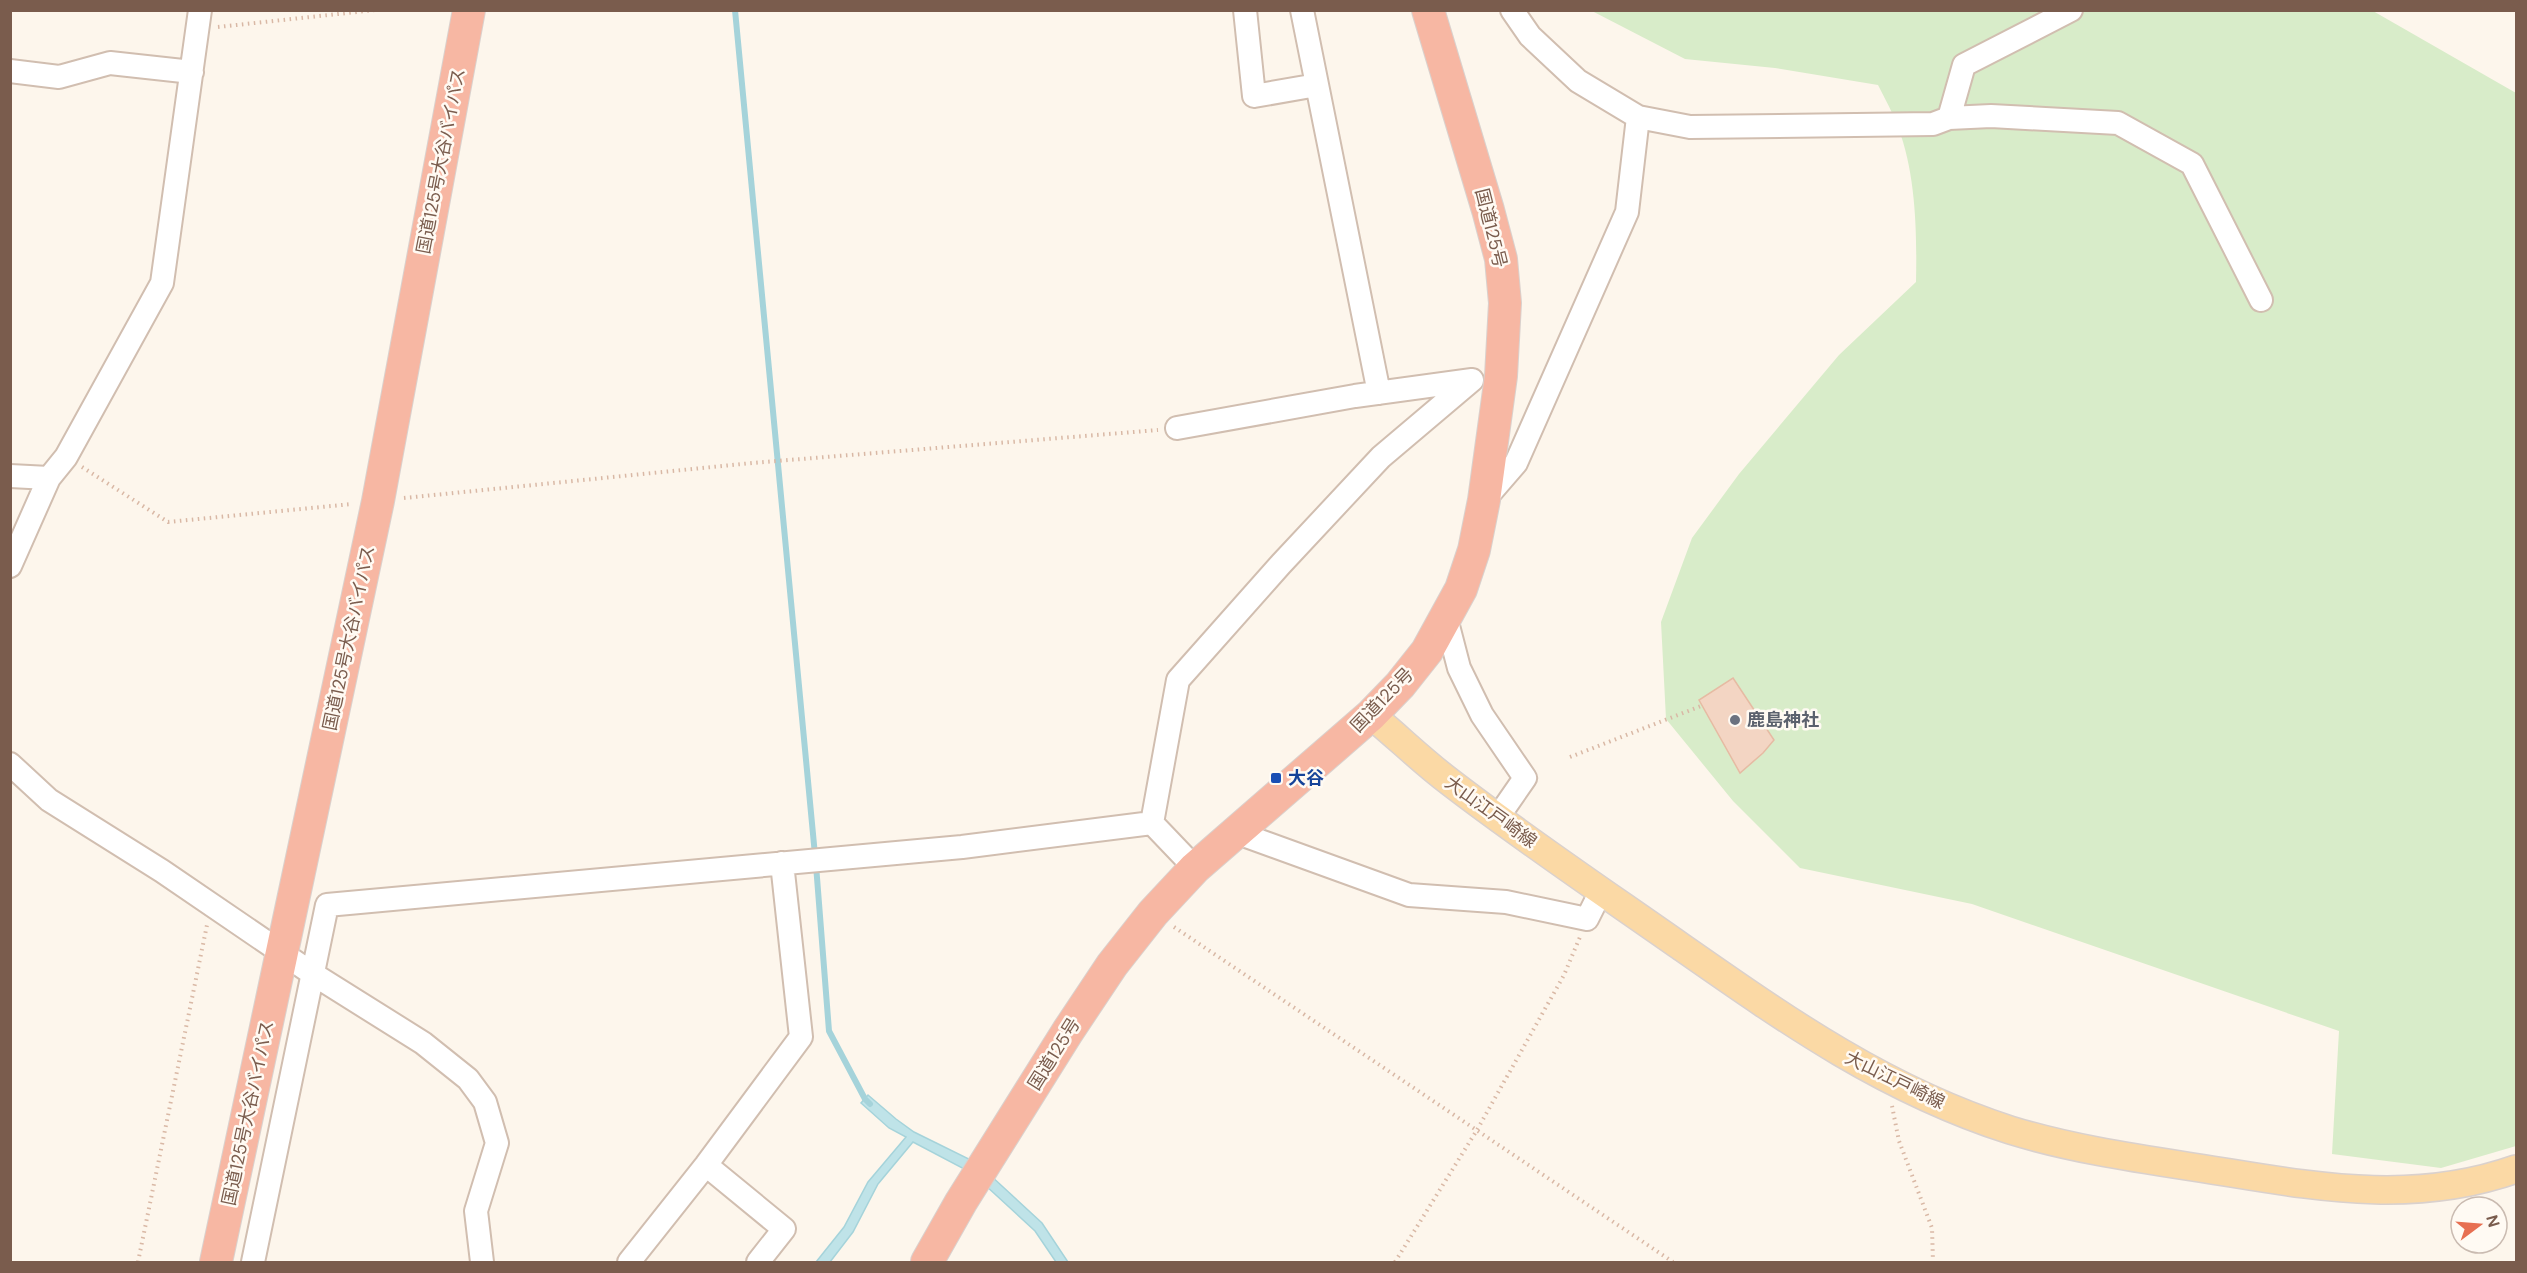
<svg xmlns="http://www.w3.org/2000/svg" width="2527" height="1273" viewBox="0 0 2527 1273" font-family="'DM Sans','Noto Sans JP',sans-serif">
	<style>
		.green { fill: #d8ecc9 }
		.water { fill: #bfe3e8; stroke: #a5d3da; stroke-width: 1.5 }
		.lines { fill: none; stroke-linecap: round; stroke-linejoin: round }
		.stream { stroke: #a5d3da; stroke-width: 6 }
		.building { fill: #f3d5c3; stroke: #e6bba3; stroke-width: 1.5 }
		.minor-casing { stroke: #d1beb0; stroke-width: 26 }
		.major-casing { stroke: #dad1cd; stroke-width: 30 }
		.highway-casing { stroke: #dad1cd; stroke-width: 34 }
		.path { stroke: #d9b8a5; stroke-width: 4; stroke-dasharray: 1.5 4.5; stroke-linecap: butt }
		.minor { stroke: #fff; stroke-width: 22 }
		.major { stroke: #fbd9a5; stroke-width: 27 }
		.highway { stroke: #f7b7a3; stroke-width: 32 }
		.worship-dot { fill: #6b7280; stroke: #fffaf3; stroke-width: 2 }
		.transit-dot { fill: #1a4fb4; stroke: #fffaf3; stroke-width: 2 }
		.labels { text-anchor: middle; stroke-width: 5; stroke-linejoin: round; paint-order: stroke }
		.street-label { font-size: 18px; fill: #7a5c4d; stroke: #fffaf3 }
		.worship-label { font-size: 18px; font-weight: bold; fill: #5b616d; stroke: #fffaf3; text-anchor: start }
		.transit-label { font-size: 18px; font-weight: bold; fill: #164399; stroke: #fffaf3; text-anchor: start }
	</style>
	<rect width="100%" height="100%" fill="#fdf6ec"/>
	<!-- green -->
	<path class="green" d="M 1592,11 L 2373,11 L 2516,93 L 2516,1146 L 2441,1168 L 2332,1154 L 2339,1031 L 1972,904 L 1800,868 L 1733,801 L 1666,719 L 1661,622 L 1692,538 L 1739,474 L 1839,355 L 1916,282 C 1917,232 1916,174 1898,127 C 1893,113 1885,99 1878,85 L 1775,68 L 1685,59 Z"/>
	<!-- water -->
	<path class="water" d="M 868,1095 L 896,1119 L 914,1132 L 977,1163 L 1042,1223 L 1068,1262 L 1056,1262 L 1035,1231 L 972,1173 L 913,1142 L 878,1184 L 853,1232 L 830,1262 L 816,1262 L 844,1227 L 868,1182 L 906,1137 L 889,1128 L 861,1103 Z"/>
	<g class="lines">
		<!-- stream -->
		<path class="stream" d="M 735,10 L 815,855
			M 816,865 L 829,1031 L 865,1099 L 870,1104"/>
	</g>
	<!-- building -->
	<path class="building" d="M 1733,678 L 1774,740 L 1763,753 L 1740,773 L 1699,700 Z"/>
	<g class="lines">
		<defs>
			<path id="minor" d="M 1245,10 L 1254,96 L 1317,85
				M 1302,10 L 1379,393
				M 1512,10 L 1530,36 L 1578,81 L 1638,117 L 1690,127 L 1933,124 L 1949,118 L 1964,65 L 2071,10
				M 10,71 L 59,77 L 110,63 L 192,72
				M 1949,118 L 1991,116 L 2118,123 L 2192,164 L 2261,300
				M 1177,428 L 1355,396 L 1472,380
				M 10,476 L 49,478
				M 1484,500 L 1516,463 L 1627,212 L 1638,117
				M 10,566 L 49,478 L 66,457 L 162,283 L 200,10
				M 1446,618 L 1459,668 L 1482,715 L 1525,778 L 1498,817
				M 10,764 L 49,800 L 162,871 L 313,974 L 423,1043 L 468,1079 L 485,1102 L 497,1143 L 476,1211 L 482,1262
				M 1152,823 L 1178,680 L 1281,564 L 1381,457 L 1472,380
				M 1235,832 L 1409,895 L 1506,902 L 1587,919 L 1601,891
				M 706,1165 L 784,1229 L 758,1262
				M 253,1262 L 327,905 L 962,847 L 1152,823 L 1195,868
				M 629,1262 L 706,1165 L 801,1037 L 782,863"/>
			<path id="major" d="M 1371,715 C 1398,737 1422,761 1450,782 C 1524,839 1603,892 1680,946 C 1786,1020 1885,1090 2010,1130 C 2081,1152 2157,1161 2231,1173 C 2329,1189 2420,1203 2516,1169"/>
			<path id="highway" d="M 216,1262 L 378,501 L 469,10
				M 927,1262 L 961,1202 L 1068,1031 L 1112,965 L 1153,913 L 1195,868 L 1371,715 L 1400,685 L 1427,651 L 1461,589 L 1474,550 L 1484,500 L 1501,376 L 1505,303 L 1501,259 L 1488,210 L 1428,10"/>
		</defs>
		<!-- minor casing -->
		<use href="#minor" class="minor-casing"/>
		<!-- major casing -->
		<use href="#major" class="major-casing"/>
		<!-- highway casing -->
		<use href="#highway" class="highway-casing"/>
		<!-- path -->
		<path class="path" d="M 218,27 L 375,10
			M 82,467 L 168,522 L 352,504
			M 404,498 L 752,463 L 1158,430
			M 1570,757 L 1701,706
			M 1174,927 L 1673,1262
			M 1892,1106 L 1899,1141 L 1932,1228 L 1933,1262
			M 138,1262 L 207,925
			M 1395,1262 L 1477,1130 L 1564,975 L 1580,937"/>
		<!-- minor -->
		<use href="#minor" class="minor"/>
		<!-- major -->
		<use href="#major" class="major"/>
		<!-- highway -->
		<use href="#highway" class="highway"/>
	</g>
	<!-- markers -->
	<circle class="worship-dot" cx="1735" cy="720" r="6"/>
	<rect class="transit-dot" x="1270" y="772" width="12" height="12" rx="3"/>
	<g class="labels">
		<!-- street labels -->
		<g class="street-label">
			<text transform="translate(441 161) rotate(-79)" y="6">国道125号大谷バイパス</text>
			<text transform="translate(1491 228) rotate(76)" y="6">国道125号</text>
			<text transform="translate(349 638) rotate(-78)" y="6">国道125号大谷バイパス</text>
			<text transform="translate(1382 700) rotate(-46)" y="6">国道125号</text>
			<text transform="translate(1491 812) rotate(36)" y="6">大山江戸崎線</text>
			<text transform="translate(1054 1054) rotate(-58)" y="6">国道125号</text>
			<text transform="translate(1895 1080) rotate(26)" y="6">大山江戸崎線</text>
			<text transform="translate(248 1113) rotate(-78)" y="6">国道125号大谷バイパス</text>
		</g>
		<!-- worship labels -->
		<g class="worship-label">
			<text x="1747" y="726">鹿島神社</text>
		</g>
		<!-- transit labels -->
		<g class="transit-label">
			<text x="1288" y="784">大谷</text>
		</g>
	</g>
	<!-- border -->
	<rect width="2527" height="1273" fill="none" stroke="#7a5c4d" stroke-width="24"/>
	<!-- north arrow -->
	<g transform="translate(2479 1225) rotate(74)"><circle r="28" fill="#fffaf3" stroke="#cabbb1" stroke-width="1.5"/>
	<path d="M0-4.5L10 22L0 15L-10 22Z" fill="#e76f51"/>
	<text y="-9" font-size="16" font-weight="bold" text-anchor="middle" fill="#7a5c4d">N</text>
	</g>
</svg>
